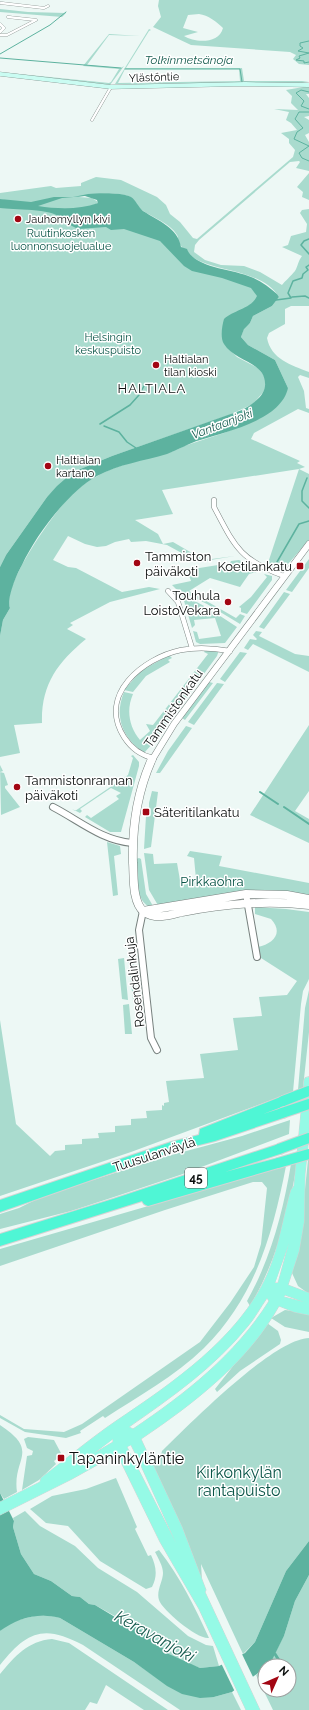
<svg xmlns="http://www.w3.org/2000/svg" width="309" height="1710" viewBox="0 0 309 1710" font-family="Raleway,sans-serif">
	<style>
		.green { fill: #a9dbce; fill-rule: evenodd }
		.water { fill: #5db29f; fill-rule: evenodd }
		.pier { fill: #edf8f5 }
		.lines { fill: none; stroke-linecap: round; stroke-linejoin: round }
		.stream-far3 { stroke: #5db29f; stroke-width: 1 }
		.stream-far2 { stroke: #5db29f; stroke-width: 1.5 }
		.stream-far1 { stroke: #5db29f; stroke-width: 2 }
		.stream { stroke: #5db29f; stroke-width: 3 }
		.minor-far2-casing { stroke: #78827f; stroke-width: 3 }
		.minor-far1-casing { stroke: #78827f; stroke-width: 5.5 }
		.minor-casing { stroke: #78827f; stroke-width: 8 }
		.tertiary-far1-casing { stroke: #78827f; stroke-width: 7 }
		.tertiary-casing { stroke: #78827f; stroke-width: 9 }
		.secondary-casing { stroke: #78827f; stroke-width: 4.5 }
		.primary-casing { stroke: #d3d4d4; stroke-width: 1 }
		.motorway-casing { stroke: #d3d4d4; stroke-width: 2 }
		.minor-far2 { stroke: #fff; stroke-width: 2.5 }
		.minor-far1 { stroke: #fff; stroke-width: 4.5 }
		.minor { stroke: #fff; stroke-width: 6 }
		.tertiary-far1 { stroke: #fff; stroke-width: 6 }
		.tertiary { stroke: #fff; stroke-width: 8 }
		.secondary { stroke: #cafcf2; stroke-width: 4 }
		.primary { fill: #95fae6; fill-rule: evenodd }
		.motorway { fill: #4ff6d5; fill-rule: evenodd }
		.motorway-bridge-casing { stroke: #d3d4d4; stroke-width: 12; stroke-linecap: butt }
		.motorway-bridge { stroke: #4ff6d5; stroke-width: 10 }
		.poi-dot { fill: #a20613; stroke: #fff; stroke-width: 1.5 }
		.labels { text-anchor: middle; stroke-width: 3; stroke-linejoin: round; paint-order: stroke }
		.far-street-label { font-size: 11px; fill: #0b0f0e; stroke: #fff }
		.far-poi-label { font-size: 11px; fill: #0b0f0e; stroke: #fff; text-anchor: start }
		.far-park-label { font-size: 11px; fill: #085446; stroke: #fff }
		.far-water-label { font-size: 12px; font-style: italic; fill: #185d50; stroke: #fff }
		.shield { fill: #fff; stroke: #545756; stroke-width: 1 }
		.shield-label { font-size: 12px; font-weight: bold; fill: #0b0f0e }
		.far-quarter-label { font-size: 13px; letter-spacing: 1px; fill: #0b0f0e; stroke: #fff }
		.poi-label { font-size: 13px; fill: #0b0f0e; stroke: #fff; text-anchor: start }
		.street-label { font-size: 13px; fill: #0b0f0e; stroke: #fff }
		.park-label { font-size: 13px; fill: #085446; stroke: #fff }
		.near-poi-label { font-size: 16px; fill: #0b0f0e; stroke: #fff; text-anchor: start }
		.near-park-label { font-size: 16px; fill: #085446; stroke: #fff }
		.near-water-label { font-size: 17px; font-style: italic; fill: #185d50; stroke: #fff }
	</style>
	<rect width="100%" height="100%" fill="#edf8f5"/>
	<!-- green -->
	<path class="green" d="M 159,0 L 309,0 L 309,65 L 299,64 L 293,59 L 296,55 L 290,52 L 191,45 L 153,27 L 161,17 L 158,6 ZM 199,14 C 208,15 217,22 223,28 C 219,44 195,43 184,36 L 198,32 L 183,28 L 188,15 Z
		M 0,9 L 28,12 L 66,13 L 62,17 L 0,12 Z
		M 149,29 L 151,30 L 149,31 L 126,68 L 242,68 L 244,81 L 309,81 L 302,82 L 309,83 L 115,84 ZM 125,69 L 239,69 L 240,81 L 118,83 Z
		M 109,34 L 140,36 L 109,35 L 87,65 L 121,68 L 124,66 L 110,85 L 0,72 L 109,83 L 111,82 L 119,69 L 83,66 Z
		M 309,86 L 309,94 L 306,94 L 309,98 L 309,116 L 304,117 L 309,120 L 309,133 L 305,135 L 309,142 L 309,171 L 296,168 L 300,162 L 299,161 L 290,162 L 199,240 L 195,245 L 194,252 L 205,260 L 221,265 L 244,266 L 260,272 L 282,285 C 285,281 291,276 295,271 C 298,266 298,261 302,256 L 282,247 L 288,245 L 291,236 L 306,232 L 307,224 L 300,213 L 302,210 L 309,209 L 309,306 L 291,306 L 285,309 L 285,324 L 269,333 L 267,338 C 271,359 291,365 309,372 L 309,378 L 300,375 L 298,377 L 304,391 L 306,408 L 309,409 L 309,413 L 298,409 L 254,433 L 251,439 L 300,461 L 297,463 L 305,467 L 299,469 L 309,474 L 309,540 L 282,571 L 273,570 L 258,562 L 267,566 L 299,469 L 162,490 L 173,514 L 135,520 L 158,534 L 163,544 L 173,542 L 204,560 L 235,556 L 198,562 L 167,545 L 146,541 L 131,542 L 129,539 L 115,542 L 106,546 L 97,547 L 85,544 L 68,536 L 53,560 L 68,567 L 76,568 L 122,592 L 149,587 L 160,589 L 110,602 L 70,623 L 73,625 L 67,629 L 86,639 C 57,663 41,685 42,723 L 14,725 L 20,753 L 0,757 L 0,636 L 3,620 L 10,608 C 0,587 57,508 73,493 C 80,487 88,481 96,477 C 118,463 149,459 174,451 L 184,446 L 224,433 L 258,419 L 288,388 L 275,360 L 248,345 L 241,337 L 244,328 L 250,323 L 253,316 L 272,306 L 279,297 C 262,269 217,273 192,257 C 186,253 181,247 178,241 C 177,238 179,238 177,235 C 170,223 153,218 142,210 C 137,207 135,200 130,197 C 118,191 92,194 79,197 L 92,198 L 98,202 L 98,203 L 86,208 L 57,209 L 40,208 L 0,199 L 0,193 L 51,186 L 56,188 L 81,186 L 81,183 L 96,177 L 121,180 L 157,197 L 166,205 L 170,214 L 180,222 L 193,238 L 197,239 L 293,157 L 295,150 L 289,143 L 289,139 L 281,133 L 297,130 L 291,123 L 286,120 L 289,112 L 274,109 L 298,110 L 291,103 L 292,96 L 286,90 Z
		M 309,173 L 309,200 L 302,197 L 303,192 L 297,187 Z
		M 0,204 L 69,211 L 72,209 L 75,210 L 71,212 L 153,231 L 175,250 L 265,293 L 248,314 L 229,349 L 237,357 L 258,368 L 265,377 L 265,390 L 253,404 L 229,415 L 112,456 L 73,472 L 47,497 L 6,555 L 0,567 Z
		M 309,559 L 309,568 L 292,592 L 286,590 Z
		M 239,560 L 260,571 L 249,574 L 240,587 L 210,578 L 189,591 L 236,618 L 240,614 L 245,616 L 240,624 L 207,604 L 176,589 L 172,585 L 191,581 L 187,570 L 218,565 L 228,571 L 236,566 L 230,563 L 231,561 Z
		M 264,574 L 272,576 L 272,580 L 247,614 L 241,612 L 241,608 L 239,607 L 251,597 L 267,577 Z
		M 284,592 L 290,594 L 264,629 L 259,627 Z
		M 182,594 L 204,606 L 204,610 L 214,612 L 237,627 L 225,643 L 200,644 L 196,642 L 193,631 L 197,632 L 199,639 L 221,636 L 215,618 L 194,620 L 195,625 L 192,628 Z
		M 256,631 L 262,632 L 259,636 L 295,654 L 309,656 L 309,672 L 253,644 L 248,650 L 244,648 L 250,639 L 256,640 L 257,639 L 253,635 Z
		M 206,649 L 219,650 L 217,656 L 154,742 L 144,753 C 122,738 114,716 124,692 L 133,694 C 126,710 129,727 140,740 L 150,731 L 146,724 L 153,725 L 208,654 L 204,652 Z
		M 240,652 L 247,653 L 225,682 L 220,679 Z
		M 169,655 L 172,658 L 168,660 L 170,662 L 146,676 L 133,692 L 124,690 L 141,671 Z
		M 209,682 L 213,683 L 185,720 L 182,718 Z
		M 217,683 L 224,684 L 194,725 L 188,722 Z
		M 309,725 L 309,791 L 295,811 L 309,819 L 309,843 L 250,815 Z
		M 186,726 L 192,728 L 160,773 L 156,773 L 168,751 Z
		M 133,755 L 139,762 L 139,766 L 121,832 L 110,832 L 85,817 L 87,815 L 91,818 L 119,799 L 116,796 L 121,793 L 111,788 L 80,809 L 82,811 L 80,813 L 72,809 L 75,811 L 128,775 L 133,758 L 131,756 Z
		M 0,765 L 3,771 L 0,772 L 4,773 L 8,785 L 5,786 L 5,788 L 20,807 L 1,815 Z
		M 152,791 L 158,792 L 151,847 L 144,849 L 146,816 L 149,815 L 149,803 Z
		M 107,842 L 120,846 L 121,854 L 114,856 L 118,895 L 113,896 Z
		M 190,851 L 222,856 L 219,866 L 309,883 L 309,895 L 289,892 L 159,907 L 149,890 L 144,853 L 153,854 L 154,864 L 177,863 L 180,880 L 196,879 L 194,858 L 187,856 Z
		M 139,858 L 141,859 L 146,894 L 153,906 L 152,908 C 134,902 137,874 136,859 Z
		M 255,907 L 286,909 L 309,912 L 309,979 L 303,991 L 301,1004 L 293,1092 L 131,1152 L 0,1196 L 0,1020 L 16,1124 L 50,1156 L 55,1151 L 65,1150 L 65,1145 L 82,1144 L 82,1139 L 99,1138 L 98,1133 L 115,1132 L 115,1126 L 131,1125 L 131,1119 L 147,1118 L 146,1111 L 162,1110 L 162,1105 L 164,1106 L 164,1103 L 169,1102 L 166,1081 L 204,1078 L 200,1054 L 238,1050 L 233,1018 L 262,1016 L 259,997 L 287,995 L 297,981 L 261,958 L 258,947 C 273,944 284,933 271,919 L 255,914 Z
		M 124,958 L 128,1000 L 122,999 L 118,959 Z
		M 128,958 L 133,958 L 136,999 L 133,1000 Z
		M 309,990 L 309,1032 L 303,1088 L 298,1090 L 305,1008 Z
		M 129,1004 L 132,1034 L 125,1034 L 123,1005 Z
		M 290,1120 L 289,1134 L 180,1175 L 117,1196 L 71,1211 L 0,1229 L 0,1214 L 19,1208 L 43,1196 L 168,1156 L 242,1136 Z
		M 308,1160 L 309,1160 L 309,1294 L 298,1286 L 292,1273 L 301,1228 Z
		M 297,1163 C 289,1213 276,1262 250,1306 L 247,1301 C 271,1258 283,1212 291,1164 Z
		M 286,1166 C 273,1233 255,1298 204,1348 C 175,1376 139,1396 105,1418 L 103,1416 L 80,1431 L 81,1433 L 66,1438 L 25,1432 L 0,1418 L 0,1415 L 24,1429 L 64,1432 L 82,1424 L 200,1342 L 230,1303 L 254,1267 L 261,1244 L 267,1188 L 262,1182 L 253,1182 L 165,1210 L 0,1266 L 0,1249 Z
		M 285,1310 L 309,1313 L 309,1332 L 285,1327 L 271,1318 Z
		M 267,1323 L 278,1331 L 281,1340 L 280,1344 L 240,1371 L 217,1392 L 215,1389 Z
		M 309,1338 L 309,1541 L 286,1571 L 255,1642 L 243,1654 L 201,1564 L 202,1580 L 151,1461 L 161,1455 L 162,1451 C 190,1424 273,1339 309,1338 Z
		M 0,1425 C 41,1452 12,1458 17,1492 L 4,1499 L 0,1493 Z
		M 28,1437 L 54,1440 L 62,1455 L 54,1461 L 56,1464 L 39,1480 L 22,1490 L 27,1456 L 32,1455 L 33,1451 L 27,1448 L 24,1439 Z
		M 116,1478 L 137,1527 L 135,1529 L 148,1556 L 151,1555 C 156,1566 158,1575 152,1587 L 146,1589 L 100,1561 L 68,1526 L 46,1523 L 30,1509 L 52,1496 L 86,1489 Z
		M 25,1511 L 40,1526 L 75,1546 L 98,1568 L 137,1592 L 188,1636 L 206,1645 L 213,1646 L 219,1666 L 200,1668 L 183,1662 L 169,1654 L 149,1635 L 95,1605 L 89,1604 L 80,1597 L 72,1596 L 51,1581 L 34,1574 L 21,1554 L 13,1527 L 14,1521 L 13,1518 Z
		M 159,1550 C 180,1577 195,1607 209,1638 C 198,1640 162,1610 159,1600 C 156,1591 163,1581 163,1573 C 163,1566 158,1558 155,1552 Z
		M 309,1575 L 309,1710 L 273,1710 L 256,1675 L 265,1668 L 265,1690 L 289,1690 L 289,1666 L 268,1666 L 284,1636 L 295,1601 Z
		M 34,1616 L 53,1616 L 60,1618 L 134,1662 L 157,1678 L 214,1697 L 232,1692 L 241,1710 L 180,1710 L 83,1645 C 44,1624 27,1631 0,1665 L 0,1631 L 11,1622 Z
		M 52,1639 L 69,1643 L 168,1710 L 144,1710 L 106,1685 L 97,1704 L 90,1702 L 85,1710 L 0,1710 L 0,1674 C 15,1656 28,1641 52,1639 Z"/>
	<!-- water -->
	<path class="water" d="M 88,194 C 98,193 122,192 131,197 C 136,200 138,207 143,211 C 159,221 178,228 181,247 L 187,249 C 194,268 233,269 251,277 C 261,281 269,287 277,294 L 279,297 L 272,306 L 253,316 L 250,323 L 244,329 L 241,337 L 248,345 L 275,360 L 288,388 C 281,420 228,431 200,440 C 189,443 178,450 167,454 C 144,461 119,464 97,476 C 68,492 36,535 22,565 C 17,573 6,600 10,608 L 3,620 L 0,636 L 0,567 L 6,555 L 47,497 L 57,486 L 73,472 L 112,456 L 242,410 C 251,405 264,397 265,386 C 267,362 235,362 224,344 C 220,338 222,326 224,319 C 233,310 251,309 257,296 L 251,288 L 222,278 L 192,271 L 184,266 L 160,241 L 124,229 L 111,230 L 106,227 L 78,229 L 62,221 L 57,220 L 60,218 C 53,208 12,210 0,208 L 0,199 L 31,202 L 54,197 L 73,197 ZM 85,196 L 97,200 L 98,203 C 79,210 57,209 38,206 L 62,198 Z
		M 0,1493 L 14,1521 L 13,1527 L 21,1554 L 34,1574 L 51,1581 L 72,1596 L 80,1597 L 89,1604 L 95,1605 L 115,1617 L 122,1619 L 149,1635 L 169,1654 L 200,1668 L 219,1666 L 245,1653 L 255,1642 L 286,1571 L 309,1541 L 309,1575 L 295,1601 L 284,1636 L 270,1664 L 265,1666 L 265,1668 L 232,1692 L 214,1697 L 200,1698 L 182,1694 L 167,1686 L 134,1662 L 60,1618 C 39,1612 17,1618 0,1631 Z"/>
	<!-- pier -->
	<path class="pier" d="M 241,1652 L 254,1679 L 235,1692 L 221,1663 Z"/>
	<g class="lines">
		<!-- stream-far3 -->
		<path class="stream-far3" d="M 309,41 L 300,43 L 300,46 L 303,48 L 298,51 L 309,53
			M 309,53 L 299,56 L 300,58 L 296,60 L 304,61 L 304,63 L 309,62
			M 0,54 L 50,25 L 66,12
			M 0,58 L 121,68
			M 125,69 L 240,69 L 242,82
			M 309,92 L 301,90 L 296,93 L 304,101 L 301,106 L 309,109
			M 309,112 L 299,112 L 295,119 L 303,128 L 297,132 L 294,139 L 309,146 L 299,153 L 302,158 L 309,161"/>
		<!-- stream-far2 -->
		<path class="stream-far2" d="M 309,239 L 304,241 L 301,245 L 309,254
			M 292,297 L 305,296 L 309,298
			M 276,300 L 291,298 L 288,293 L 293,281 L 302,278 L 303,274 L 308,270 L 306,267 L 309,265
			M 140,393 L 144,386
			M 100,424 L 130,405 L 139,395
			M 104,426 L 119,432 L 127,442 L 136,448
			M 307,478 L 302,491 L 302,501 L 309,508
			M 277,562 L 299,524 L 309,521"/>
		<!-- stream-far1 -->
		<path class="stream-far1" d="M 260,792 L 278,804
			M 284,807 L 309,824"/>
		<!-- stream -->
		<path class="stream" d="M 275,1654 L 280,1662"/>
		<defs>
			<path id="minor-far2" d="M 1,3 L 44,8 L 48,6
				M 0,24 L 4,28 L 0,32
				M 0,35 L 7,35 L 36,20 L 8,17
				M 92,120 L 111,87"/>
			<path id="minor-far1" d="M 214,500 L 214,507 C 235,547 240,560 284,576
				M 168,591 L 178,602 L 192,648
				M 153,758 C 140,755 131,748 124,737 C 97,695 143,658 181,650 C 197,647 214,648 230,651"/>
			<path id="minor" d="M 53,807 C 80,821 101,840 132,843
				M 246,894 L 257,957
				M 143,911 L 139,930 L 151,1038 L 157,1050"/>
			<path id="tertiary-far1" d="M 152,760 L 174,724 L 309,544"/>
			<path id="tertiary" d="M 152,759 C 137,792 132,827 133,863 C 134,877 132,902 144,912 C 156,920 170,915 182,912 C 225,904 265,900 309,905
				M 143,911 L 246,894 L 287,895 L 309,899"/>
			<path id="secondary" d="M 0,74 L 111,87 L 245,84 L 309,85"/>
			<path id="primary" d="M 309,1077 L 309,1136 L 305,1174 L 304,1222 L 299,1251 L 288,1285 L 309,1293 L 309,1315 L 294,1312 L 279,1306 C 248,1362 193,1404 141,1439 L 182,1527 L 206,1590 L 205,1592 L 260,1710 L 246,1710 L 199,1609 L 160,1542 L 117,1454 L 72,1479 L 0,1515 L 0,1502 L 40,1482 L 41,1478 C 66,1459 91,1438 116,1421 C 171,1384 239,1338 267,1275 C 279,1248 283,1218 291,1190 L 294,1186 L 304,1081 L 305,1078 ZM 289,1243 L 278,1283 L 275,1283 ZM 285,1295 L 304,1302 L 284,1297 ZM 267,1298 L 269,1301 C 235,1355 185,1394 133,1429 L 129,1427 C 172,1397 215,1367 248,1326 C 255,1318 260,1308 267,1298 ZM 113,1439 L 113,1442 L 93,1454 ZM 131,1445 L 137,1457 L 176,1543 L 127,1447 Z"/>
			<path id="motorway" d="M 283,1096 L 287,1097 L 289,1101 L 287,1105 L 263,1114 L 282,1108 L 286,1109 L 288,1113 L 286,1117 L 215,1141 L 171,1152 L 0,1212 L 0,1200 L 171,1142 L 199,1135 L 200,1129 Z
				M 279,1144 L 283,1145 L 285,1149 L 283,1153 L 225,1172 L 278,1158 L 282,1159 L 284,1163 L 282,1167 L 278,1168 L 148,1206 L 144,1204 L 142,1201 L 0,1246 L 0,1234 L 113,1199 Z"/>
		</defs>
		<!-- minor-far2 casing -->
		<use href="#minor-far2" class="minor-far2-casing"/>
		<!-- minor-far1 casing -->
		<use href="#minor-far1" class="minor-far1-casing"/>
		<!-- minor casing -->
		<use href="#minor" class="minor-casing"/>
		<!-- tertiary-far1 casing -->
		<use href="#tertiary-far1" class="tertiary-far1-casing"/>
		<!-- tertiary casing -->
		<use href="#tertiary" class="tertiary-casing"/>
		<!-- secondary casing -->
		<use href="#secondary" class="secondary-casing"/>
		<!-- primary casing -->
		<use href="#primary" class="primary-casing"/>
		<!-- motorway casing -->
		<use href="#motorway" class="motorway-casing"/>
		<!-- minor-far2 -->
		<use href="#minor-far2" class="minor-far2"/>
		<!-- minor-far1 -->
		<use href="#minor-far1" class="minor-far1"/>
		<!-- minor -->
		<use href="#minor" class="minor"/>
		<!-- tertiary-far1 -->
		<use href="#tertiary-far1" class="tertiary-far1"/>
		<!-- tertiary -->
		<use href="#tertiary" class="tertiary"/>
		<!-- secondary -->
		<use href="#secondary" class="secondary"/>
		<!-- primary -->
		<use href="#primary" class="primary"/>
		<!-- motorway -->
		<use href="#motorway" class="motorway"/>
		<defs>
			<path id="motorway-bridge" d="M 283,1101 L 309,1091
				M 282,1113 L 309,1104
				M 279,1149 L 309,1138
				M 278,1163 L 309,1154"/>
		</defs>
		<!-- motorway-bridge casing -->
		<use href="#motorway-bridge" class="motorway-bridge-casing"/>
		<!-- motorway-bridge -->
		<use href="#motorway-bridge" class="motorway-bridge"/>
	</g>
	<!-- markers -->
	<g class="poi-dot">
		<circle cx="18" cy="219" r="4"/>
		<circle cx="156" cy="365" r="4"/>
		<circle cx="48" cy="466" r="4"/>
		<circle cx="137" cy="563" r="4"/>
		<rect x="296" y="562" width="8" height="8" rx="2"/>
		<circle cx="228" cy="602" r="4"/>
		<circle cx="17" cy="787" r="4"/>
		<rect x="142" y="808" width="8" height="8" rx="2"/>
		<rect x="57" y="1454" width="8" height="8" rx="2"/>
	</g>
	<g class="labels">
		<!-- far-street labels -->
		<g class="far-street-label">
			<text transform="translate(154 77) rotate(-2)" y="4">Ylästöntie</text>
		</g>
		<!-- far-poi labels -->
		<g class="far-poi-label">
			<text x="26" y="223">Jauhomyllyn kivi</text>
			<text x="164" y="363">Haltialan<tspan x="164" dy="13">tilan kioski</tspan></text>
			<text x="56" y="464">Haltialan<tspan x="56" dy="13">kartano</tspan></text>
		</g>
		<!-- far-park labels -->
		<g class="far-park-label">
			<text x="61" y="237">Ruutinkosken<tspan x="61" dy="13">luonnonsuojelualue</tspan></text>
			<text x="108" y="341">Helsingin<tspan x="108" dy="13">keskuspuisto</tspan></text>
		</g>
		<!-- far-water labels -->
		<g class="far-water-label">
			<text x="189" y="64">Tolkinmetsänoja</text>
			<text transform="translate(222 424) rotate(-21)" y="4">Vantaanjoki</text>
		</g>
		<!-- shield labels -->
		<rect class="shield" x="185" y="1168" width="22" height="20" rx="3"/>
		<g class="shield-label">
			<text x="196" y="1182">45</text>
		</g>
		<!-- far-quarter labels -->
		<g class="far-quarter-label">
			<text x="152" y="393">HALTIALA</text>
		</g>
		<!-- poi labels -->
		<g class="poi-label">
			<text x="145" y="561">Tammiston<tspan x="145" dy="15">päiväkoti</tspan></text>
			<text x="292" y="571" text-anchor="end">Koetilankatu</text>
			<text x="220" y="600" text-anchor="end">Touhula<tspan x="220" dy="15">LoistoVekara</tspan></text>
			<text x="25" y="785">Tammistonrannan<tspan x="25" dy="15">päiväkoti</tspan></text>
			<text x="154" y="817">Säteritilankatu</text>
		</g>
		<!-- street labels -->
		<g class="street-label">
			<text transform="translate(173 708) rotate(-55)" y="5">Tammistonkatu</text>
			<text transform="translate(134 982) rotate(-97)" y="5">Rosendalinkuja</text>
			<text transform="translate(154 1154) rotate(-18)" y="5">Tuusulanväylä</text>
		</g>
		<!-- park labels -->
		<g class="park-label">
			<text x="212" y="886">Pirkkaohra</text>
		</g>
		<!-- near-poi labels -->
		<g class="near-poi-label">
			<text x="69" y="1464">Tapaninkyläntie</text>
		</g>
		<!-- near-park labels -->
		<g class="near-park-label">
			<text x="239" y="1478">Kirkonkylän<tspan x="239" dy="18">rantapuisto</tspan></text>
		</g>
		<!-- near-water labels -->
		<g class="near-water-label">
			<text transform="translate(155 1636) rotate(29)" y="6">Keravanjoki</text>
		</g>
	</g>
	<!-- north arrow -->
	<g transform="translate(277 1678) rotate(45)"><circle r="19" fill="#ffffff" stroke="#9d9f9f"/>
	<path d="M0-3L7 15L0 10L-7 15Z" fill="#a20613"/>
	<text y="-6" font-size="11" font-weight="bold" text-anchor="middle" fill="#0b0f0e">N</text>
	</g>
</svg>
